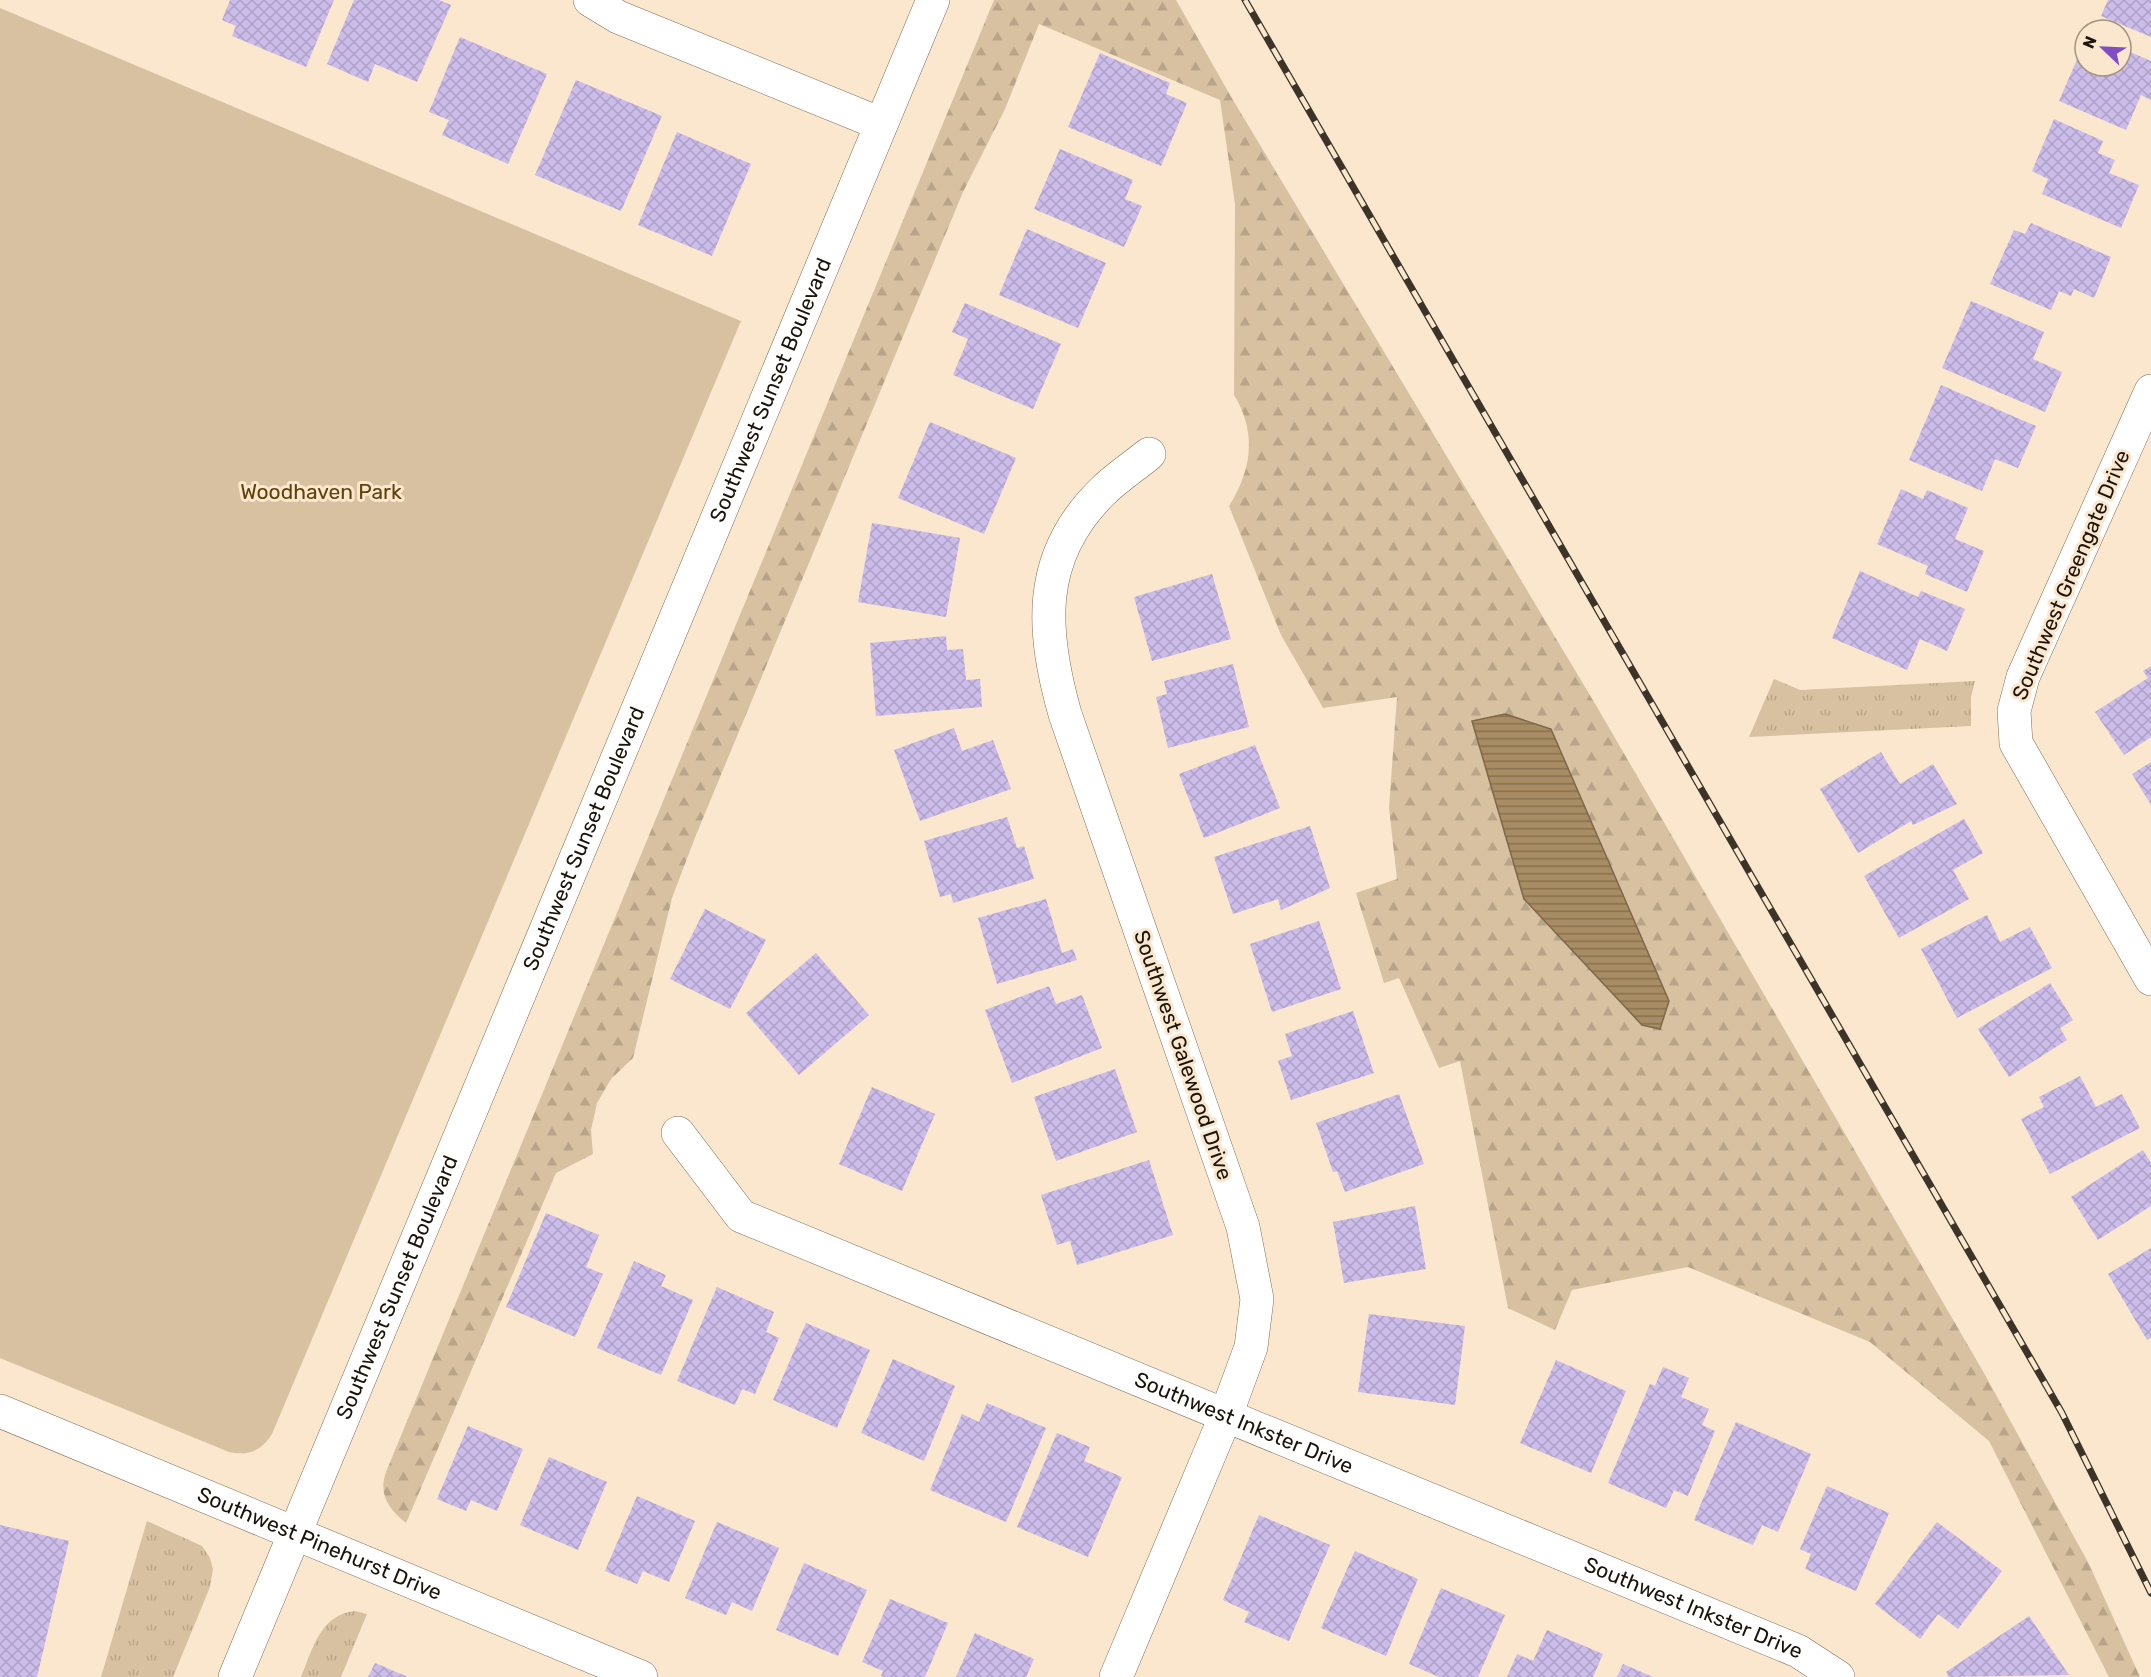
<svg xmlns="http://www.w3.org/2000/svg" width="2151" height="1677" viewBox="0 0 2151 1677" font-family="Rubik,sans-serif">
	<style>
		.grass { fill: url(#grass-tufts) }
		.forest { fill: url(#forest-firs) }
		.park { fill: #d7c1a1 }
		.water { fill: url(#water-rules); stroke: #7e6849; stroke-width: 1.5 }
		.building { fill: url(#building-cross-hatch) }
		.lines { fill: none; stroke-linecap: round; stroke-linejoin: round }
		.minor-casing { stroke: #7f6e57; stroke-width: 34 }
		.secondary-casing { stroke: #7f6e57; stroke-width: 34 }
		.minor { stroke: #fff; stroke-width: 33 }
		.secondary { stroke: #fff; stroke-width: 33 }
		.rail-casing { stroke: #3c3428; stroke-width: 7 }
		.rail { stroke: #fae7cd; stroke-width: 4.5; stroke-dasharray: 14; stroke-linecap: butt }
		.labels { text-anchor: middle; stroke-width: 6; stroke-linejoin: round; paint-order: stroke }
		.street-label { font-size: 21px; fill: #1b140b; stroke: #fae7cd }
		.park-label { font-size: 21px; fill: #5d400a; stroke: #fae7cd }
	</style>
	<defs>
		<pattern id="grass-tufts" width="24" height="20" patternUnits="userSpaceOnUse" patternTransform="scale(1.5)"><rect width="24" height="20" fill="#d7c1a1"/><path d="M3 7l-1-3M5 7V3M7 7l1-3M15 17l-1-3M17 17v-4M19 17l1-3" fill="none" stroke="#b8a589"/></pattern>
		<pattern id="forest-firs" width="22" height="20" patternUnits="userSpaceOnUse" patternTransform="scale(1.5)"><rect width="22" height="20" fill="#d7c1a1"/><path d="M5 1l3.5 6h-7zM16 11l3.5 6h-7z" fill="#b8a589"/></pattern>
		<pattern id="water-rules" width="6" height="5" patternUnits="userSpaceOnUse" patternTransform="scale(1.5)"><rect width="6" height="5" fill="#a88c63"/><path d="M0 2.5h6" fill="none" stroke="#887150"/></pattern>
		<pattern id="building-cross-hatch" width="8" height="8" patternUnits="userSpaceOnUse" patternTransform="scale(1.5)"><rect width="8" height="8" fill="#cbbcea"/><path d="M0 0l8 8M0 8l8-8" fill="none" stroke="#aea1c7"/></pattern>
	</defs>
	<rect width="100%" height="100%" fill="#fae7cd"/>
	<!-- grass -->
	<path class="grass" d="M 1774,679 L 1800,690 L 1975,681 L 1971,697 L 1971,726 L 1749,737 Z
		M 147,1521 L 202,1546 L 210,1558 L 213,1569 L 210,1587 L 173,1677 L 101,1677 Z
		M 355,1611 L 367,1614 L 341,1677 L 301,1677 C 313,1648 320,1615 355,1611 Z"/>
	<!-- forest -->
	<path class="forest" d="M 994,0 L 1176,0 L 1230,95 L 1597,707 L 1984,1373 L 2089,1564 L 2140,1677 L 2109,1677 L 1989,1441 L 1870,1342 L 1688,1267 L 1572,1290 L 1555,1330 L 1508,1308 L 1460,1061 L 1439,1068 L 1399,978 L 1384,983 L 1356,893 L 1397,879 L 1389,808 L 1397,697 L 1323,708 L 1281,635 L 1229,506 C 1252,470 1257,432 1234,395 L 1235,204 L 1220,100 L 1039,24 L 1005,109 L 963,192 L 696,835 L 672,898 L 633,1058 L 611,1079 L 597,1103 L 591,1130 L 593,1154 L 556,1173 L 406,1523 C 389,1509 378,1495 386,1472 Z"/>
	<!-- park -->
	<path class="park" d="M 0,8 L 741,321 L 272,1434 C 261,1451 249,1456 229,1452 L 0,1358 Z"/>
	<!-- water -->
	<path class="water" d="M 1505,714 L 1551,729 L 1669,1001 L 1660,1029 L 1642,1025 L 1524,899 L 1472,721 Z"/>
	<!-- building -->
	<path class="building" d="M 230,0 L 334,0 L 306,67 L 232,36 L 236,26 L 222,20 Z
		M 354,0 L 439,0 L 451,5 L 417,82 L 375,64 L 368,82 L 327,64 Z
		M 2108,0 L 2151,0 L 2151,37 L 2101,16 Z
		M 460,37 L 547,74 L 508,164 L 442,135 L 449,120 L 429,112 Z
		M 2085,41 L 2085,66 L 2121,66 L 2121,48 L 2151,61 L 2151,100 L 2141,95 L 2126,130 L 2059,101 Z
		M 1100,53 L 1170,83 L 1166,94 L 1187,103 L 1161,166 L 1068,127 Z
		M 576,80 L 662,116 L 621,211 L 535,175 Z
		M 2054,119 L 2103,141 L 2098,153 L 2115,160 L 2109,173 L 2139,185 L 2121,228 L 2042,194 L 2048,179 L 2032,171 Z
		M 677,132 L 751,164 L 712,256 L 638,225 Z
		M 1060,149 L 1133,180 L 1125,199 L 1142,206 L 1124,247 L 1034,209 Z
		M 2031,223 L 2111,257 L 2094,298 L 2074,289 L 2071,296 L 2059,291 L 2051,310 L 1990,284 L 2014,230 L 2025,234 Z
		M 1027,229 L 1106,263 L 1078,328 L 999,295 Z
		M 1971,301 L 2044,332 L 2033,359 L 2062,372 L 2045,412 L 1942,368 Z
		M 965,303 L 1061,344 L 1033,409 L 953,375 L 968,339 L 952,332 Z
		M 1941,385 L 2036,426 L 2018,468 L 1995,459 L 1982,491 L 1909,460 Z
		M 930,422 L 1016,458 L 984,534 L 898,498 Z
		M 1901,489 L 1923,499 L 1927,490 L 1968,508 L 1955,539 L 1984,551 L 1967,592 L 1925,574 L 1928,566 L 1877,544 Z
		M 872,523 L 960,538 L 946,617 L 858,602 Z
		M 1860,571 L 1918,597 L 1921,591 L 1965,609 L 1947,651 L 1920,639 L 1907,670 L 1832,638 Z
		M 1212,574 L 1231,639 L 1152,661 L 1134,597 Z
		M 946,636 L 947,650 L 963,649 L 966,680 L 980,679 L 982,707 L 876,716 L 870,643 Z
		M 1233,664 L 1249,727 L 1168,748 L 1156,697 L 1167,694 L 1164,681 Z
		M 2151,666 L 2151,737 L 2124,755 L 2095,712 L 2148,678 L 2143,671 Z
		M 954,728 L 962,751 L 993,740 L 1011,789 L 920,821 L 894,750 Z
		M 1255,745 L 1280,808 L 1204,838 L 1179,774 Z
		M 1881,752 L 1900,784 L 1933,764 L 1957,804 L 1913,825 L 1911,821 L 1858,853 L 1820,789 Z
		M 2151,762 L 2151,805 L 2132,774 Z
		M 1007,817 L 1017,848 L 1024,846 L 1034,879 L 953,903 L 951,894 L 940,897 L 924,841 Z
		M 1964,819 L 1983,853 L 1953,870 L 1969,899 L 1899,938 L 1864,876 Z
		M 1310,826 L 1330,888 L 1281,910 L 1278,899 L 1233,914 L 1214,857 Z
		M 1046,899 L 1062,953 L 1073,949 L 1077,960 L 997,984 L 978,918 Z
		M 705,909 L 766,940 L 730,1009 L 670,979 Z
		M 1987,915 L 2000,942 L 2030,927 L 2052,968 L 1957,1018 L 1921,949 Z
		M 1319,921 L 1341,989 L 1272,1012 L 1250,944 Z
		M 816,953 L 869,1015 L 799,1075 L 746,1013 Z
		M 2050,983 L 2073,1020 L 2060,1028 L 2067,1040 L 2009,1077 L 1978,1029 Z
		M 1049,986 L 1056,1004 L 1082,995 L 1102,1048 L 1012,1083 L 985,1010 Z
		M 1353,1011 L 1374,1073 L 1291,1100 L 1278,1061 L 1292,1056 L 1285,1034 Z
		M 1115,1069 L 1137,1132 L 1056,1161 L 1034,1097 Z
		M 2080,1076 L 2096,1107 L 2122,1094 L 2140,1128 L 2050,1174 L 2021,1119 L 2044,1107 L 2039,1097 Z
		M 872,1087 L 935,1114 L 902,1191 L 839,1164 Z
		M 1399,1094 L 1424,1164 L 1345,1192 L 1337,1171 L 1333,1172 L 1316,1123 Z
		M 2143,1150 L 2151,1163 L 2151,1206 L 2098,1240 L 2071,1197 Z
		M 1149,1160 L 1173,1235 L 1077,1265 L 1070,1241 L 1057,1245 L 1041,1195 Z
		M 1415,1206 L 1426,1269 L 1344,1283 L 1333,1222 Z
		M 546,1213 L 599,1235 L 586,1267 L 603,1274 L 575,1337 L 506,1307 Z
		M 2151,1248 L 2151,1338 L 2147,1340 L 2108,1274 Z
		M 634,1261 L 666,1275 L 661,1286 L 693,1300 L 661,1375 L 597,1348 Z
		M 717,1287 L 774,1312 L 766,1332 L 779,1338 L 755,1394 L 742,1389 L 735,1405 L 677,1381 Z
		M 1369,1314 L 1465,1326 L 1455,1405 L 1358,1392 Z
		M 806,1323 L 870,1350 L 837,1428 L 773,1400 Z
		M 893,1359 L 955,1386 L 924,1461 L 861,1433 Z
		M 1556,1360 L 1626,1391 L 1591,1473 L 1520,1443 Z
		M 1663,1367 L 1689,1378 L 1681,1397 L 1709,1409 L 1702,1425 L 1715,1431 L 1688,1496 L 1674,1490 L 1666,1508 L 1608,1483 L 1650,1384 L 1655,1386 Z
		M 987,1403 L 1046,1428 L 1006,1522 L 930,1490 L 962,1414 L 979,1422 Z
		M 1736,1422 L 1811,1454 L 1778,1532 L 1762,1525 L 1753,1545 L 1694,1520 Z
		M 468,1426 L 523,1449 L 497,1511 L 471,1500 L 466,1511 L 437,1499 Z
		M 1057,1433 L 1090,1447 L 1084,1461 L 1122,1477 L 1088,1557 L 1017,1527 Z
		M 549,1457 L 607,1482 L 578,1550 L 520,1525 Z
		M 1827,1486 L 1889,1513 L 1856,1591 L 1805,1569 L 1811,1554 L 1800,1549 Z
		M 637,1496 L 695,1521 L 669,1582 L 643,1571 L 637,1584 L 605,1571 Z
		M 1259,1515 L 1330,1545 L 1289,1641 L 1244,1622 L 1249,1612 L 1223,1600 Z
		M 717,1522 L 779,1548 L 752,1611 L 732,1602 L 726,1615 L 685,1598 Z
		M 1937,1522 L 2002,1571 L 1958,1629 L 1938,1614 L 1920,1639 L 1875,1604 Z
		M 0,1525 L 69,1541 L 37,1677 L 0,1677 Z
		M 1355,1551 L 1418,1579 L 1386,1656 L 1321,1628 Z
		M 804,1563 L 867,1590 L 838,1656 L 776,1630 Z
		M 1441,1588 L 1505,1615 L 1478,1677 L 1439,1677 L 1409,1664 Z
		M 890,1599 L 948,1623 L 925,1677 L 884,1677 L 881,1676 L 883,1671 L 862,1662 Z
		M 2029,1616 L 2069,1675 L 1949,1677 L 1946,1672 Z
		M 1547,1630 L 1603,1654 L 1593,1677 L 1507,1677 L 1517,1654 L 1533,1661 Z
		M 975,1633 L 1034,1659 L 1026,1677 L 956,1677 Z
		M 375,1663 L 408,1677 L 368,1677 Z
		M 1623,1664 L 1653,1677 L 1617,1677 Z"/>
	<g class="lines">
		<defs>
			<g id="minor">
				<path d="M 590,0 L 618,17 L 881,124"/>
				<path d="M 2151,391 L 2023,677 L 2014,711 L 2016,743 L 2151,979"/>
				<path id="s1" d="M 678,1133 L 741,1216 L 1798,1651 L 1838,1677"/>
				<path id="s2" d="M 0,1411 L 641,1677"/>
				<path d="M 1116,1677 L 1226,1415 L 1251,1347 L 1257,1299 L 1243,1227 L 1065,714 C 1042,632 1035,558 1102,492 C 1116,478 1133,467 1149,454"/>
			</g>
			<g id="secondary">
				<path id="s3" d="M 235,1677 L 933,0"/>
			</g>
		</defs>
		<!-- minor casing -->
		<use href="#minor" class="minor-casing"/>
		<!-- secondary casing -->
		<use href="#secondary" class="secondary-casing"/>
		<!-- minor -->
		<use href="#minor" class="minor"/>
		<!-- secondary -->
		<use href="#secondary" class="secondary"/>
		<defs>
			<path id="rail" d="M 1245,0 L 2062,1413 L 2151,1593"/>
		</defs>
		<!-- rail casing -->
		<use href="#rail" class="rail-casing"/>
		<!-- rail -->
		<use href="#rail" class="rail"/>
	</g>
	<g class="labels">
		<!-- street labels -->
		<g class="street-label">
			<text dy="7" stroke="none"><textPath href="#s3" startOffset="1394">Southwest Sunset Boulevard</textPath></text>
			<text transform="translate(2071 575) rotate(-67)" y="7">Southwest Greengate Drive</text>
			<text dy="7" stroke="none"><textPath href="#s3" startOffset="908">Southwest Sunset Boulevard</textPath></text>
			<text transform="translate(1183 1055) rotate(71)" y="7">Southwest Galewood Drive</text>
			<text dy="7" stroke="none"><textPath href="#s3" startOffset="422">Southwest Sunset Boulevard</textPath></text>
			<text dy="7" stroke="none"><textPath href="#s1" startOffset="648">Southwest Inkster Drive</textPath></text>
			<text dy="7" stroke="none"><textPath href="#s2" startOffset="346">Southwest Pinehurst Drive</textPath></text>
			<text dy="7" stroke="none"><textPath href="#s1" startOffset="1134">Southwest Inkster Drive</textPath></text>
		</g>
		<!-- park labels -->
		<g class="park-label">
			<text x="321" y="499">Woodhaven Park</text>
		</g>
	</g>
	<!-- north arrow -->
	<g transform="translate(2103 48) rotate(293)"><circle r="28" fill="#fae7cd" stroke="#a1937f" stroke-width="1.5"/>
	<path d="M0-4.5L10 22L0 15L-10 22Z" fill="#804dc4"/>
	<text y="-9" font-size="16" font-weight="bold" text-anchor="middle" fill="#1b140b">N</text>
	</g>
</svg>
